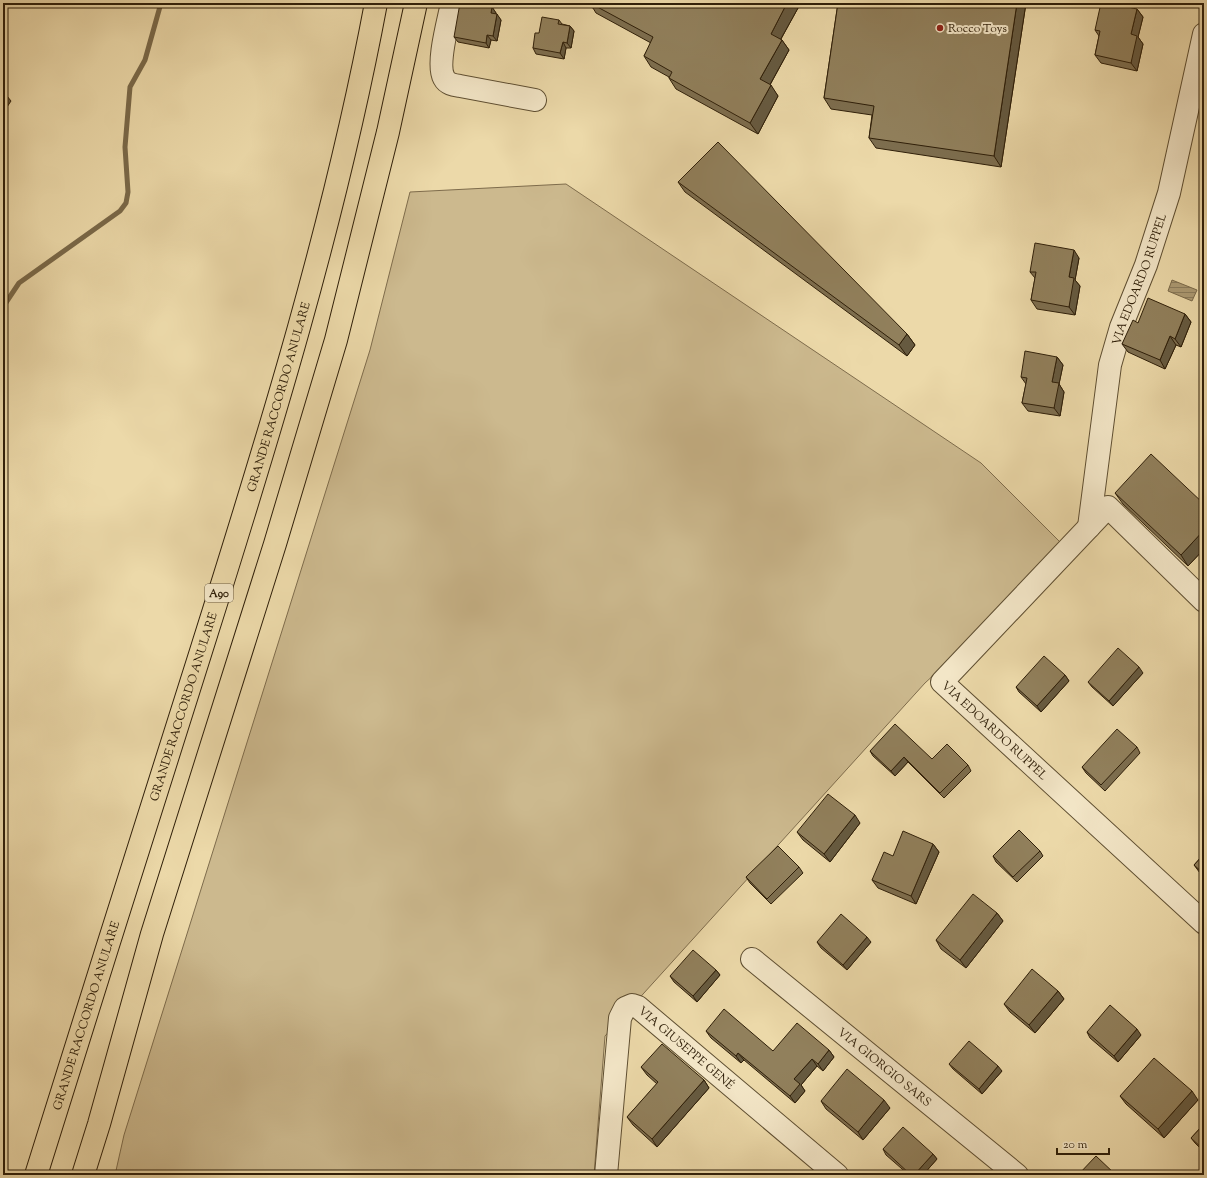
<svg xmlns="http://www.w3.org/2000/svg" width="1207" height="1178" viewBox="0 0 1207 1178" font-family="'Sorts Mill Goudy',serif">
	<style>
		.green { fill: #ccb98e; stroke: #7e6c4c }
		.water { fill: url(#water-rules); stroke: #7a6949 }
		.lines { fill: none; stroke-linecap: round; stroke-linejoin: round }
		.stream { stroke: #7a6949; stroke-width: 5 }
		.minor-casing { stroke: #5e4e31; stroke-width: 24 }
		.highway-casing { stroke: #2f1f09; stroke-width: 24 }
		.minor { stroke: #f3e6c7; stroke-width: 22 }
		.highway { stroke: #ecd9a9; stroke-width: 22 }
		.wall { fill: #7d6e4f; stroke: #2f1f09 }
		.shaded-wall { fill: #665a40; stroke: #2f1f09 }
		.building { fill: #91805c; stroke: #2f1f09 }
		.poi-dot { fill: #8f2418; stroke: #f3e6c7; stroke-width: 1.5 }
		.labels { text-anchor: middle; stroke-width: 4; stroke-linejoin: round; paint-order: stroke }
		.shield { fill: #f3e6c7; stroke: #6a5b42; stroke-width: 1 }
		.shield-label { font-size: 11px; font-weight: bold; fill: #2f1f09 }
		.poi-label { font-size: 12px; fill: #2f1f09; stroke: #f3e6c7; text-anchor: start }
		.street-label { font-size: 12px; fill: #2f1f09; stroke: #f3e6c7 }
	</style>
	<defs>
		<pattern id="water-rules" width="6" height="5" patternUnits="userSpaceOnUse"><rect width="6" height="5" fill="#ac9a73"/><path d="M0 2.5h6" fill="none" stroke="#8c7d5d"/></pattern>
	</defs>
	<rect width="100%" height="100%" fill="#ecd9a9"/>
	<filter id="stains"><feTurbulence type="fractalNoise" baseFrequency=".005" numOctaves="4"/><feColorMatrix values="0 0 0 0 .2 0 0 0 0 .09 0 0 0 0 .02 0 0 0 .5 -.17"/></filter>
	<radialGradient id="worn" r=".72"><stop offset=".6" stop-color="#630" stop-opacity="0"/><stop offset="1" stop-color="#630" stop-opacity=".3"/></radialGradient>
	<!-- green -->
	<path class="green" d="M 566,184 L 981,463 L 1069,551 L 925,683 L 605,1036 L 594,1175 L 115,1175 L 124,1135 L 370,350 L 410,192 Z"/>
	<!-- water -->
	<path class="water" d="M 1172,280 L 1197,290 L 1192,301 L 1168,291 Z"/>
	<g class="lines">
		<!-- stream -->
		<path class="stream" d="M 3,307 L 19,283 L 120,211 L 126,203 L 128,192 L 125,147 L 130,87 L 145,60 L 161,3"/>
		<defs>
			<g id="minor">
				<path d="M 452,3 C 449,19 436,64 444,78 C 447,84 454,85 460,86 L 535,100"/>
				<path id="s1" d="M 1089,527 L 1110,365 L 1121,327 L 1146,265 L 1169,193 L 1204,34"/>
				<path id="s2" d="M 1204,601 L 1108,507 L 942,682 L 1204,923"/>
				<path id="s3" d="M 752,959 L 1017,1175"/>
				<path id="s4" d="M 606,1175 L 620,1018 L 625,1008 L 632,1005 L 638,1007 L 837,1175"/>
			</g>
			<g id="highway">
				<path id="s5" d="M 36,1175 C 91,999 146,824 202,648 C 269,436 335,222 376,3"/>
				<path d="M 83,1175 L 99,1124 L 152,934 L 275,544 L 336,340 L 388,132 L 416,3"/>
			</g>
		</defs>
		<!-- minor casing -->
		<use href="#minor" class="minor-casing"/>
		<!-- highway casing -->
		<use href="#highway" class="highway-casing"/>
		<!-- minor -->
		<use href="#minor" class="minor"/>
		<!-- highway -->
		<use href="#highway" class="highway"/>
	</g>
	<!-- wall -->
	<path class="wall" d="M 587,3 L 795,3 L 798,8 L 781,39 L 789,50 L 770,85 L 778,96 L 758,134 L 676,89 L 669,78 L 669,77 L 651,67 L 644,56 L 651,43 L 596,13 L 593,8 L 589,6 Z
		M 838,3 L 1026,3 L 1001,167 L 876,148 L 869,138 L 872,115 L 831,109 L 824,98 Z
		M 492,7 L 496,13 L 496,14 L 501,20 L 497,41 L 491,40 L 489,48 L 458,42 L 454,37 Z
		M 1137,9 L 1143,17 L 1138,37 L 1143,44 L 1137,71 L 1101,63 L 1095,55 L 1099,36 L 1095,30 Z
		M 559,20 L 562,24 L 570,26 L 574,31 L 571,48 L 566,48 L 564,59 L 536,54 L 533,48 L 539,33 Z
		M 678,182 L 907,334 L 915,345 L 907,356 L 685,192 Z
		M 1079,258 L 1075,280 L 1080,286 L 1075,315 L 1037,309 L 1031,300 L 1035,278 L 1030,272 Z
		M 1185,314 L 1191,322 L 1181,347 L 1176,345 L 1165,369 L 1128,352 L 1122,344 L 1138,323 Z
		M 1057,357 L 1063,365 L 1059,384 L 1064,392 L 1060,416 L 1028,411 L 1022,403 L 1026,384 L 1021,377 Z
		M 1115,493 L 1204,504 L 1204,549 L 1188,566 L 1123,504 Z
		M 1143,673 L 1113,706 L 1092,687 L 1088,682 Z
		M 1065,675 L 1069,681 L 1041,712 L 1019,692 L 1016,687 Z
		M 1137,747 L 1140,753 L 1105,791 L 1086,773 L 1082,767 Z
		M 870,751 L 932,759 L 968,765 L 971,771 L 944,798 L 908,762 L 895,776 L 873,756 Z
		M 860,823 L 830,862 L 803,840 L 797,832 Z
		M 933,844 L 939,852 L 916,904 L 878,888 L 872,880 L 893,856 Z
		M 1040,851 L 1043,856 L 1017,882 L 996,862 L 993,856 Z
		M 1204,854 L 1204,877 L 1200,873 L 1194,865 Z
		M 799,867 L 803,873 L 771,904 L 750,883 L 746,877 Z
		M 997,913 L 1003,921 L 966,968 L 941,949 L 936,940 Z
		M 817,942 L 871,942 L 847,970 L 821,948 Z
		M 716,970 L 720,975 L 697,1002 L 674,982 L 670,976 Z
		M 1058,991 L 1064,999 L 1035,1033 L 1010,1012 L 1004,1004 Z
		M 706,1031 L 773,1051 L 829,1050 L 834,1057 L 823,1071 L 817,1066 L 801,1085 L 805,1091 L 795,1103 L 744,1060 L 741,1063 L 711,1038 Z
		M 1087,1032 L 1141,1035 L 1118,1062 L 1090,1038 Z
		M 949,1064 L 1002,1071 L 982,1094 L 953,1069 Z
		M 641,1067 L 704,1080 L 709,1088 L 657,1147 L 633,1125 L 627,1117 L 657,1084 L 647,1075 Z
		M 1120,1096 L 1198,1100 L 1164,1138 L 1126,1104 Z
		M 821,1101 L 890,1108 L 863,1140 L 826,1109 Z
		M 1204,1124 L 1204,1152 L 1195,1143 L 1191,1138 Z
		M 883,1149 L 933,1154 L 937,1159 L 923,1175 L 909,1175 L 886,1155 Z"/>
	<!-- shaded-wall -->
	<path class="shaded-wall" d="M 787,3 L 795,3 L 798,8 L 778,44 L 771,34 Z
		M 1017,3 L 1026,3 L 1001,167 L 994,156 Z
		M 492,7 L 496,13 L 495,19 L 491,13 Z
		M 1137,9 L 1143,17 L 1138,37 L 1143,44 L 1137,71 L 1131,63 L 1131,34 Z
		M 497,14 L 501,20 L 497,41 L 493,36 Z
		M 570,26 L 574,31 L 571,48 L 567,43 Z
		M 487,35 L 491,40 L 489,48 L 486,43 Z
		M 782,40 L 789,50 L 767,90 L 760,79 Z
		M 563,42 L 566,48 L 564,59 L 560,53 Z
		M 771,85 L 778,96 L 758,134 L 750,123 Z
		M 7,96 L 11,101 L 3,113 L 3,102 Z
		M 1074,250 L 1079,258 L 1075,280 L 1080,286 L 1075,315 L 1069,307 L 1069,277 Z
		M 1185,314 L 1191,322 L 1181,347 L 1175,339 Z
		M 907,334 L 915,345 L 907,356 L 899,345 Z
		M 1170,336 L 1176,345 L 1165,369 L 1160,360 Z
		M 1057,357 L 1063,365 L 1059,384 L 1064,392 L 1060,416 L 1054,408 L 1052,382 Z
		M 1204,530 L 1204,549 L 1188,566 L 1181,555 Z
		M 1139,667 L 1143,673 L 1113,706 L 1109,701 Z
		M 1065,675 L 1069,681 L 1041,712 L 1037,706 Z
		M 904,757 L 908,762 L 895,776 L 891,771 Z
		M 855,815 L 860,823 L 830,862 L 824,854 Z
		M 933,844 L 939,852 L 916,904 L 911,896 Z
		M 997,913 L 1003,921 L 966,968 L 960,960 Z
		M 867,937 L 871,942 L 847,970 L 843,965 Z
		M 716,970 L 720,975 L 697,1002 L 693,996 Z
		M 1058,991 L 1064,999 L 1035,1033 L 1029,1025 Z
		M 1137,1029 L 1141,1035 L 1118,1062 L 1114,1056 Z
		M 829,1050 L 834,1057 L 823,1071 L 818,1064 Z
		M 738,1053 L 744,1060 L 741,1063 L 736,1056 Z
		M 812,1059 L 817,1066 L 801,1085 L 805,1091 L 795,1103 L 790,1096 L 794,1079 Z
		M 998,1066 L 1002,1071 L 982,1094 L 979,1089 Z
		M 704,1080 L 709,1088 L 657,1147 L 652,1139 Z
		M 1192,1091 L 1198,1100 L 1164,1138 L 1158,1129 Z
		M 884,1100 L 890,1108 L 863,1140 L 858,1132 Z
		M 933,1154 L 937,1159 L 923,1175 L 914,1175 Z"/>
	<!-- building -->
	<path class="building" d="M 460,3 L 470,3 L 492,7 L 491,13 L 497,14 L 493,36 L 487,35 L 486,43 L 454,37 Z
		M 590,3 L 787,3 L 771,34 L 782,40 L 760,79 L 771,85 L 750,123 L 669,78 L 672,72 L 644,56 L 653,37 Z
		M 838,3 L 1017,3 L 994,156 L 869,138 L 874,106 L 824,98 Z
		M 1101,3 L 1110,3 L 1137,9 L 1131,34 L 1137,36 L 1131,63 L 1095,55 L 1100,31 L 1095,30 Z
		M 542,17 L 559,20 L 558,24 L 570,26 L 567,43 L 563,42 L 560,53 L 533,48 L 535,33 L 539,33 Z
		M 3,93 L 7,96 L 3,102 Z
		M 718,142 L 907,334 L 899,345 L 678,182 Z
		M 1035,243 L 1074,250 L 1069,277 L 1074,278 L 1069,307 L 1031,300 L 1036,272 L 1030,272 Z
		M 1148,298 L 1185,314 L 1175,339 L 1170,336 L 1160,360 L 1122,344 L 1133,320 L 1138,323 Z
		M 1025,351 L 1057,357 L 1052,382 L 1059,383 L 1054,408 L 1022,403 L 1027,378 L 1021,377 Z
		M 1151,454 L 1204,504 L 1204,530 L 1181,555 L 1115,493 Z
		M 1118,648 L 1139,667 L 1109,701 L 1088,682 Z
		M 1044,656 L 1065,675 L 1037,706 L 1016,687 Z
		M 895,724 L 932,759 L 947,744 L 968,765 L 940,793 L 904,757 L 891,771 L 870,751 Z
		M 1117,729 L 1137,747 L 1101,785 L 1082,767 Z
		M 828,794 L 855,815 L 824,854 L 797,832 Z
		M 1019,830 L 1040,851 L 1013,877 L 993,856 Z
		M 903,831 L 933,844 L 911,896 L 872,880 L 884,852 L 893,856 Z
		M 778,846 L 799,867 L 767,899 L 746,877 Z
		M 1204,854 L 1204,874 L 1194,865 Z
		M 973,894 L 997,913 L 960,960 L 936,940 Z
		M 841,914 L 867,937 L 843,965 L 817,942 Z
		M 693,950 L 716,970 L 693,996 L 670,976 Z
		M 1032,969 L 1058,991 L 1029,1025 L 1004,1004 Z
		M 1110,1005 L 1137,1029 L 1114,1056 L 1087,1032 Z
		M 724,1009 L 773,1051 L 797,1023 L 829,1050 L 818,1064 L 812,1059 L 794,1079 L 800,1084 L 790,1096 L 738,1053 L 736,1056 L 706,1031 Z
		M 969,1041 L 998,1066 L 979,1089 L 949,1064 Z
		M 662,1044 L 704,1080 L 652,1139 L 627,1117 L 658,1082 L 641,1067 Z
		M 1154,1058 L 1192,1091 L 1158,1129 L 1120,1096 Z
		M 847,1069 L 884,1100 L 858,1132 L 821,1101 Z
		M 1204,1124 L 1204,1150 L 1191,1138 Z
		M 903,1127 L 933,1154 L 914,1175 L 911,1175 L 883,1149 Z
		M 1096,1156 L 1116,1175 L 1078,1175 Z"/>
	<!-- markers -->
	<circle class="poi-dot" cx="940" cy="28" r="4"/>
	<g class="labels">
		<!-- shield labels -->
		<rect class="shield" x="205" y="584" width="28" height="18" rx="3"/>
		<g class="shield-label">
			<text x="219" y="597">A90</text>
		</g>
		<!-- poi labels -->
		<g class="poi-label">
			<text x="948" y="32">Rocco Toys</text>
		</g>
		<!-- street labels -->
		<g class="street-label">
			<text dy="4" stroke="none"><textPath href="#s1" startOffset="254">VIA EDOARDO RUPPEL</textPath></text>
			<text dy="4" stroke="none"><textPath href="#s5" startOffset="815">GRANDE RACCORDO ANULARE</textPath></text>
			<text dy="4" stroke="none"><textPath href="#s5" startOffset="491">GRANDE RACCORDO ANULARE</textPath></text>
			<text dy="4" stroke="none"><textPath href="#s2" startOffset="447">VIA EDOARDO RUPPEL</textPath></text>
			<text dy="4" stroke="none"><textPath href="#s5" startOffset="167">GRANDE RACCORDO ANULARE</textPath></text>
			<text dy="4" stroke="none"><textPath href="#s4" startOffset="246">VIA GIUSEPPE GENÉ</textPath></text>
			<text dy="4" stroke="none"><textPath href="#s3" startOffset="171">VIA GIORGIO SARS</textPath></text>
		</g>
	</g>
	<!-- margin -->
	<rect width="1207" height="1178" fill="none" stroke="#ecd9a9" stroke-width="16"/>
	<rect x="4" y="4" width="1199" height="1170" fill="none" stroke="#2f1f09" stroke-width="2"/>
	<rect x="8" y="8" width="1191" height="1162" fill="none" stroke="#2f1f09"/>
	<!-- scale -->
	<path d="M1057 1148v6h52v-6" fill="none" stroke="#2f1f09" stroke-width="2"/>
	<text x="1063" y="1148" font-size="12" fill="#2f1f09" stroke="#f3e6c7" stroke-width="3" paint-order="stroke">20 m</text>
	<rect width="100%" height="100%" filter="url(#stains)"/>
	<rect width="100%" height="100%" fill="url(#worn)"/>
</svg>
